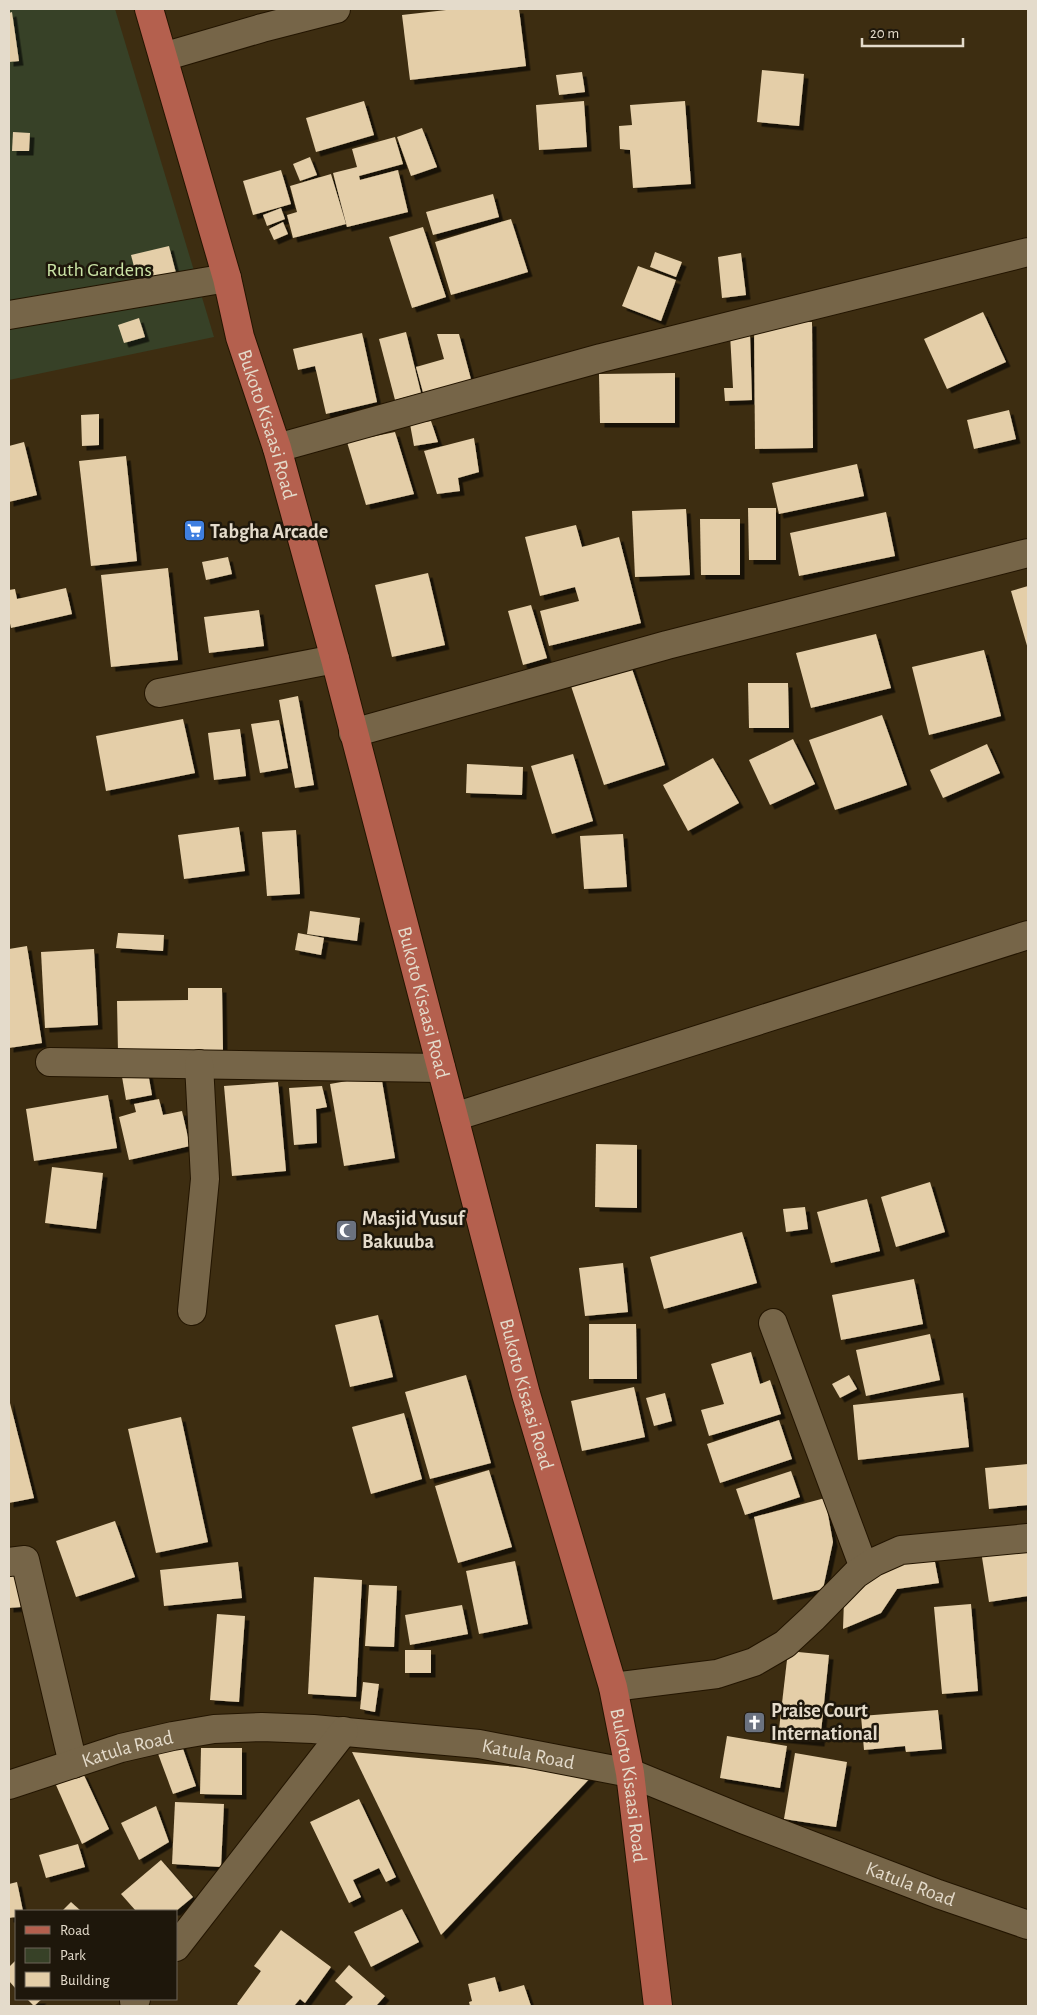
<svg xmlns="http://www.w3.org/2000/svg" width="1037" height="2015" viewBox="0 0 1037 2015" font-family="'Alegreya Sans',sans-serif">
<defs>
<filter id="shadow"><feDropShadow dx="4.5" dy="4.5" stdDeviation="0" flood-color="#0009"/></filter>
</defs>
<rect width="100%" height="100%" fill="#3d2d11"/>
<path fill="#374127" d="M9,9h106l99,328 -205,43z"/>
<g fill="#e4cea8" filter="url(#shadow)">
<path d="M455,9h64l7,57 -116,14 -8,-65z"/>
<path d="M12,12l7,49 -10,1v-49z"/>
<path d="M762,70l42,4 -5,52 -42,-4z"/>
<path d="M582,72l3,20 -26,3 -3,-20z"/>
<path d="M364,101l10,34 -58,17 -10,-34z"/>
<path d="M584,101l3,46 -48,3 -3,-45z"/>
<path d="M685,101l6,83 -58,4 -3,-38 -10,-1 -1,-23 13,-1 -2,-20z"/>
<path d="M422,128l15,39 -26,9 -14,-39z"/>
<path d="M13,132l17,1 -1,18h-17z"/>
<path d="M395,137l8,27 -44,12 1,4 38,-10 10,42 -61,15 -14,-54 24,-6 -5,-18z"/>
<path d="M310,157l7,18 -17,6 -7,-17z"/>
<path d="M281,170l10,34 -38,11 -10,-34z"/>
<path d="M331,174l15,50 -53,14 -6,-23 10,-3 -7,-26z"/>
<path d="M493,194l6,23 -66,18 -7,-23z"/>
<path d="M281,208l4,11 -18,7 -4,-11z"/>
<path d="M511,219l17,53 -77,23 -16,-53z"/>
<path d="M283,222l5,12 -14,6 -5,-11z"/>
<path d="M423,227l23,70 -34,11 -23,-71z"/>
<path d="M169,246l7,27 -38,9 -7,-27z"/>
<path d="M655,252l27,10 -6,15 -26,-10z"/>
<path d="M741,253l5,42 -24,3 -4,-41z"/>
<path d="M638,266l38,14 -15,41 -39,-15z"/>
<path d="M983,312l23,50 -59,27 -23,-50z"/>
<path d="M139,318l6,19 -21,6 -6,-18z"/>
<path d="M812,322l1,126 -58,1 -1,-126z"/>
<path d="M406,332l15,61 -26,7 -16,-61z"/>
<path d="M362,333l15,69 -51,12 -11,-48 -17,4 -5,-21z"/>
<path d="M750,333l2,67 -27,1 -1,-13h9l-3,-54z"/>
<path d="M437,334h22l13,49 -48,13 -8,-29 28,-8z"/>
<path d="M675,373v50h-75l-1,-49z"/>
<path d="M1009,410l7,29 -42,10 -7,-29z"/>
<path d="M99,414v31l-17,1 -1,-31z"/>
<path d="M431,421l7,21 -24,4 -4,-22z"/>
<path d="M395,432l19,62 -48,11 -19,-63z"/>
<path d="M474,438l5,34 -21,6 2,13 -23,3 -13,-43z"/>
<path d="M24,442l13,53 -28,7v-56z"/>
<path d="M126,456l11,105 -46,5 -12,-105z"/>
<path d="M857,464l7,32 -85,18 -7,-31z"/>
<path d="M748,508h28v52h-27z"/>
<path d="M686,509l4,66 -55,2 -3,-66z"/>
<path d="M886,512l9,44 -96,20 -9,-43z"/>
<path d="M700,519h40v56h-39z"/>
<path d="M576,525l6,22 37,-10 22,86 -92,23 -9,-35 39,-10 -4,-14 -35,9 -15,-59z"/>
<path d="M228,557l4,17 -26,6 -4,-18z"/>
<path d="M168,568l10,92 -67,7 -10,-92z"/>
<path d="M428,573l17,72 -53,12 -17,-72z"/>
<path d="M1028,586v63l-17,-58z"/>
<path d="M66,588l6,26 -61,14 -2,-9v-29l6,-1 2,10z"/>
<path d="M531,605l16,53 -24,7 -15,-54z"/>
<path d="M259,610l5,36 -55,7 -5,-36z"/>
<path d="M876,634l15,54 -80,20 -15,-55z"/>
<path d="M984,650l17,66 -72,19 -17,-68z"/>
<path d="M630,663l35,102 -61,20 -34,-102z"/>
<path d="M748,683h40l1,45h-40z"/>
<path d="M298,696l16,89 -19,3 -16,-88z"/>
<path d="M882,715l25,70 -72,25 -26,-70z"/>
<path d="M183,719l12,54 -89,18 -10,-55z"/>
<path d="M279,720l9,48 -28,5 -9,-49z"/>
<path d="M240,729l6,47 -32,4 -6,-47z"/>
<path d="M793,739l22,45 -45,21 -21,-45z"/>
<path d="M987,744l13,29 -57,25 -13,-28z"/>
<path d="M573,754l20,67 -41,13 -21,-68z"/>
<path d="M713,758l26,45 -51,28 -25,-46z"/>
<path d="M467,764l56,3 -1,28 -56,-2z"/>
<path d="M239,827l6,44 -61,8 -6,-44z"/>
<path d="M296,830l4,64 -33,2 -5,-64z"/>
<path d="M623,834l4,53 -43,2 -4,-53z"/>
<path d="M310,911l50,7 -3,23 -50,-7z"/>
<path d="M118,933l46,2 -1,16 -47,-3z"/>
<path d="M298,933l26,5 -3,17 -26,-5z"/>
<path d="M27,946l15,97 -33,5v-99z"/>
<path d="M94,949l4,76 -53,3 -4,-76z"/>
<path d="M188,988h34l1,62 -105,2 -1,-51 71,-1z"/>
<path d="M147,1067l5,28 -26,5 -5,-29z"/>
<path d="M381,1075l14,83 -51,8 -14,-82z"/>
<path d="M278,1082l8,89 -54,5 -8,-90z"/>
<path d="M322,1086l5,21 -11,2 1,34 -23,2 -5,-57z"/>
<path d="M108,1095l9,53 -83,13 -8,-52z"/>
<path d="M159,1099l4,16 19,-4 8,35 -61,14 -10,-43 17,-5 -2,-8z"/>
<path d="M596,1144l41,1v63l-42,-1z"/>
<path d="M52,1167l51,6 -7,56 -51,-6z"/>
<path d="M930,1182l15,50 -49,15 -15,-50z"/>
<path d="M867,1199l13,52 -49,12 -14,-51z"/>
<path d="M805,1207l3,22 -22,3 -3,-23z"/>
<path d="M742,1232l15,51 -93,26 -14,-52z"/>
<path d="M623,1263l5,49 -43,4 -6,-48z"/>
<path d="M914,1279l9,45 -82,16 -9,-45z"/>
<path d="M378,1315l15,62 -43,10 -15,-62z"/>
<path d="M589,1324h47l1,55h-48z"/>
<path d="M930,1334l10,46 -74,16 -10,-46z"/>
<path d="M751,1352l9,32 10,-4 11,34 -72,22 -8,-26 23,-6 -13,-40z"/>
<path d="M466,1375l25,88 -61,16 -25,-87z"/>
<path d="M849,1375l8,14 -17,9 -8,-14z"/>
<path d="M634,1387l11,50 -63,14 -11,-50z"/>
<path d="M665,1393l7,28 -18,5 -8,-28z"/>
<path d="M963,1393l6,54 -111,13 -5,-55z"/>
<path d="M9,1399l25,99 -25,5z"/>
<path d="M404,1413l18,66 -51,15 -19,-67z"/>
<path d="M181,1417l27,125 -52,11 -28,-124z"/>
<path d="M779,1420l13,39 -72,24 -13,-39z"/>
<path d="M1028,1464v41l-39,4 -4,-41z"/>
<path d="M489,1470l23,77 -54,16 -23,-77z"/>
<path d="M791,1471l9,26 -55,18 -9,-26z"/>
<path d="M825,1498l8,44 -10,47 -50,11 -19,-83z"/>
<path d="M115,1521l20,56 -59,20 -20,-56z"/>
<path d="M1028,1544v52l-39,6 -8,-51z"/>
<path d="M934,1557l5,26 -42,6 -16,24 -38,16 1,-29 40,-31z"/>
<path d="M515,1561l13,63 -49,10 -13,-63z"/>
<path d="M238,1562l4,36 -78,8 -4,-36z"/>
<path d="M9,1570h5l7,37 -12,1z"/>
<path d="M314,1577l48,3 -6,117 -48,-3z"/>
<path d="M369,1585l28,1 -3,61 -29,-1z"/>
<path d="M971,1604l7,87 -36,3 -8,-87z"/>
<path d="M462,1605l6,29 -58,11 -5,-30z"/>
<path d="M217,1614l28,2 -6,86 -29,-2z"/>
<rect x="405" y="1650" width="26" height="23"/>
<path d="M788,1651l41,4 -9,87 -42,-4z"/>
<path d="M363,1682l16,2 -4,28 -15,-3z"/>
<path d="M938,1710l4,39 -36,3 -1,-6 -41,4 -3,-34z"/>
<path d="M727,1736l60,10 -7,42 -60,-10z"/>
<path d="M181,1743l15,43 -23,8 -16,-43z"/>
<path d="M201,1748h41v47l-42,-1z"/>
<path d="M352,1752l242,22 -153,161z"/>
<path d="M795,1753l52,9 -11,65 -52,-8z"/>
<path d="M83,1773l26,56 -27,15 -26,-59z"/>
<path d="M359,1799l37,78 -10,5 -7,-14 -26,12 8,17 -12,6 -39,-81z"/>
<path d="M175,1802l49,2 -3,63 -49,-3z"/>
<path d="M156,1806l13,36 -30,18 -18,-37z"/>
<path d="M78,1844l7,23 -39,11 -7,-23z"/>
<path d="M161,1860l32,37 -17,14h-40l-15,-17z"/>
<path d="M17,1882l6,29h-7v6l-7,1v-34z"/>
<path d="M71,1902l10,9h-19z"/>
<path d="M402,1909l17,33 -48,25 -17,-35z"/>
<path d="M281,1930l50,37 -26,36 -5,-4 -6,7h-55l-2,-2 24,-33 -7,-5z"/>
<path d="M16,1960v29l-7,-8v-14z"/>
<path d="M349,1965l36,31 -9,10h-32l9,-9 -18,-16z"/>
<path d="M495,1977l4,15 25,-7 7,21h-61l-1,-4 3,-1 -4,-17z"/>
<path d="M27,1999h15l-8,7z"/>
</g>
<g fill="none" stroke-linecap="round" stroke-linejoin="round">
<defs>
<g id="minor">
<path d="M163,57l99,-29 74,-19"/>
<path d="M9,315l218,-37"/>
<path d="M277,448l324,-90 427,-106"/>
<path d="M159,693l176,-34"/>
<path d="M353,733l314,-88 361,-92"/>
<path d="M50,1062l391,6"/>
<path d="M454,1117l574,-182"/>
<path d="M192,1311l13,-132 -6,-115"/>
<path d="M773,1323l91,245"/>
<path d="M9,1562l16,-2 48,204"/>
<path d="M613,1687l104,-13 37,-12 31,-18 28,-26 43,-44 18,-12 27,-12 127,-12"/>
<path id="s1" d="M9,1785l112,-37 52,-12 41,-7 48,-2 51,2 166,15 151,29 115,47 193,74 90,31"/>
<path d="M176,1947l168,-216"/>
<path d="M134,2001l2,-2"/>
</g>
<g id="major">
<path id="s2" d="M149,9l78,269 13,59 37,111 58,211 191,735 87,293 17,86 28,233"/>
</g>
</defs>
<use href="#minor" stroke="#231500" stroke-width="30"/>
<use href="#major" stroke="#231500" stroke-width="30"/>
<use href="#minor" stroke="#766548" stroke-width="28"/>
<use href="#major" stroke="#b4604e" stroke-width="28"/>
</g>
<defs>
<symbol id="supermarket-square" viewBox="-11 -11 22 22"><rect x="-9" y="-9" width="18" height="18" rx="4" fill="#3f7fe0" stroke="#1e170b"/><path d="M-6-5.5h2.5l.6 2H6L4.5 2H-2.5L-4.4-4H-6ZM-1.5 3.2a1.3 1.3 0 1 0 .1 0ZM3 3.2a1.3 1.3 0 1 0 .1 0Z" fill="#fff"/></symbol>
<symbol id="mosque-square" viewBox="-11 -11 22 22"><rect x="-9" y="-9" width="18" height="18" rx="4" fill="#6b7280" stroke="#1e170b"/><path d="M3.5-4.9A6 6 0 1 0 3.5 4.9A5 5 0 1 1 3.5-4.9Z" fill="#fff"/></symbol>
<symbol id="church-square" viewBox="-11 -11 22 22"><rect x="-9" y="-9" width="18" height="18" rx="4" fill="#6b7280" stroke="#1e170b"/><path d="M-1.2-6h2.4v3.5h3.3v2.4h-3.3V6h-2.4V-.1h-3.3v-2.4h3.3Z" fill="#fff"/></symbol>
</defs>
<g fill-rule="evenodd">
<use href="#supermarket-square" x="182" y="518" width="25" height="25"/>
<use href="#mosque-square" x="334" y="1218" width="25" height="25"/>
<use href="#church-square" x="742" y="1710" width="25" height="25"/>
</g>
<g text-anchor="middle" stroke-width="5" stroke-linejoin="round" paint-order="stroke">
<g font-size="20" fill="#cbe4a6" stroke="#1e170b">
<text x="99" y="276">Ruth Gardens</text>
</g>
<g font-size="20" fill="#e4dbcb" stroke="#1e170b">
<text dy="7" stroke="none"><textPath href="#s2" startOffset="432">Bukoto Kisaasi Road</textPath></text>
<text dy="7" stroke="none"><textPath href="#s2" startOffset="1031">Bukoto Kisaasi Road</textPath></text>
<text dy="7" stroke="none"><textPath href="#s2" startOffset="1436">Bukoto Kisaasi Road</textPath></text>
<text dy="7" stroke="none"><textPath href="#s1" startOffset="124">Katula Road</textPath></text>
<text dy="7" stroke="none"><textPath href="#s1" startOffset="529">Katula Road</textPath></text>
<text dy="7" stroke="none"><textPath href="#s2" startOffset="1841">Bukoto Kisaasi Road</textPath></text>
<text dy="7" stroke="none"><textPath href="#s1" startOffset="934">Katula Road</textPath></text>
</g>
<g font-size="20" font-weight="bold" fill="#e4dbcb" stroke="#1e170b" text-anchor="start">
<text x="210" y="538">Tabgha Arcade</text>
<text x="362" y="1225">Masjid Yusuf<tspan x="362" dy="23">Bakuuba</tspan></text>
<text x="771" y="1717">Praise Court<tspan x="771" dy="23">International</tspan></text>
</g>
</g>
<rect width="1037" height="2015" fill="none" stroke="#e4dbcb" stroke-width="20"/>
<rect x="15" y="1910" width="162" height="90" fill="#1e170b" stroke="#6d6558"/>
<rect x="25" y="1926" width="25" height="8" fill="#b4604e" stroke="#6d6558"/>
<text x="60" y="1935" font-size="15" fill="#e4dbcb">Road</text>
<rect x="25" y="1948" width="25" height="15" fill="#374127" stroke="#6d6558"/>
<text x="60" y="1960" font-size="15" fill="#e4dbcb">Park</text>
<rect x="25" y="1972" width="25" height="15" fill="#e4cea8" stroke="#6d6558"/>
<text x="60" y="1985" font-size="15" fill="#e4dbcb">Building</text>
<path d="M862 38v8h101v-8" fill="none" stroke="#e4dbcb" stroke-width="2.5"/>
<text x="870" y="38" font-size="15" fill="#e4dbcb" stroke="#1e170b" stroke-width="4" paint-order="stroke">20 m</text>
</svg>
